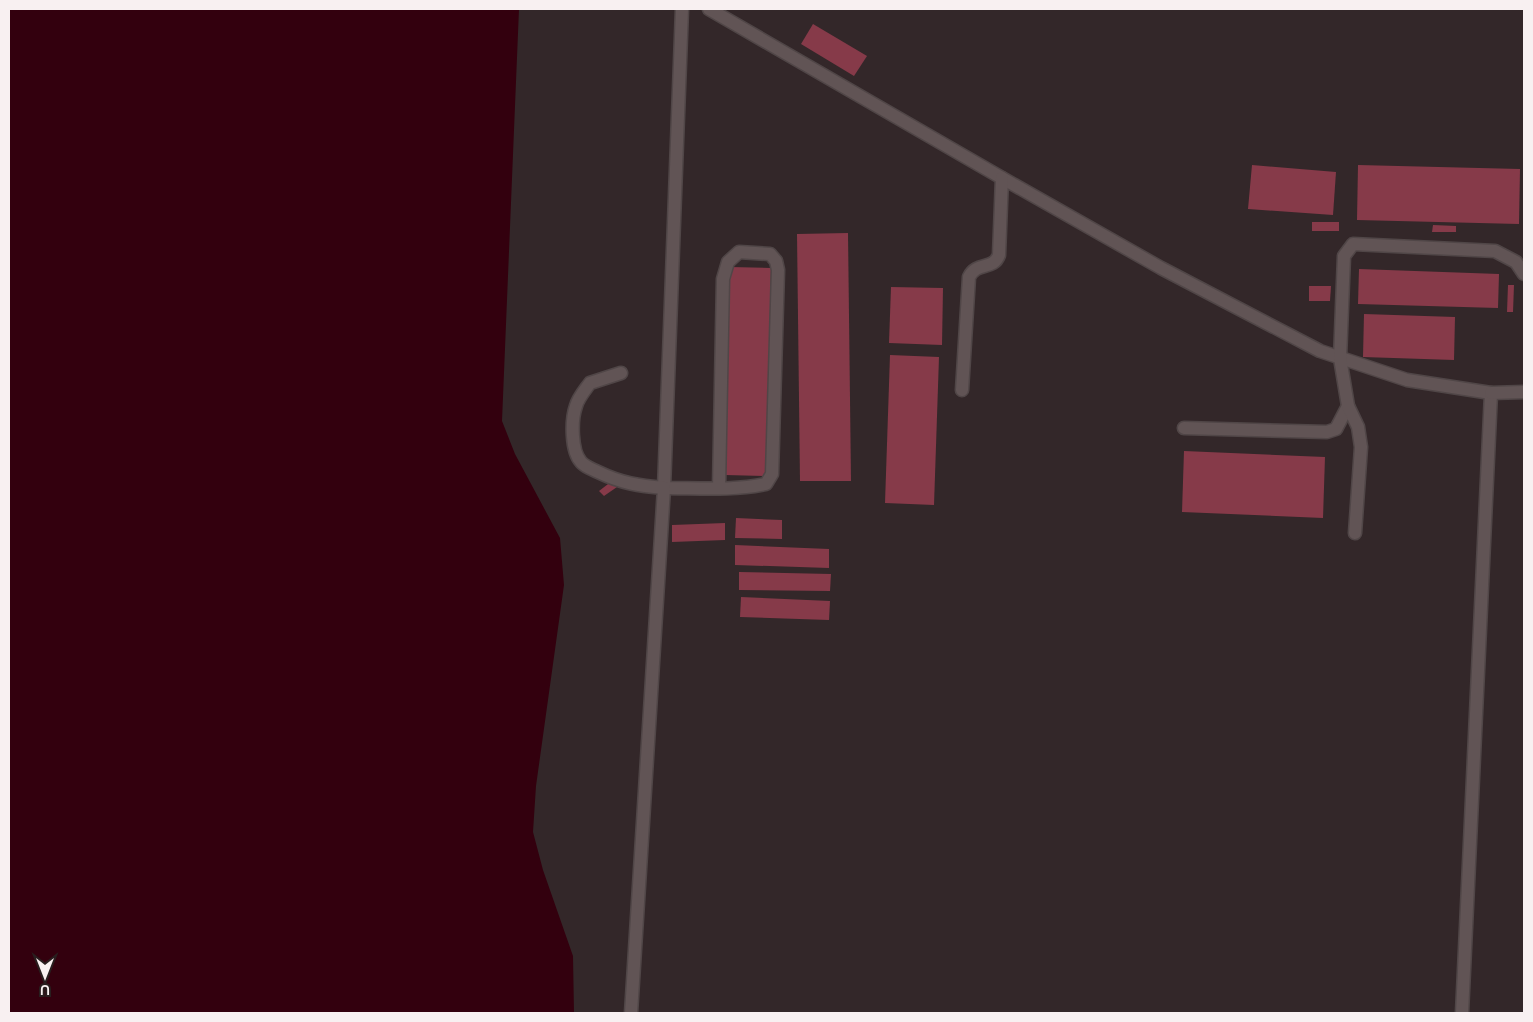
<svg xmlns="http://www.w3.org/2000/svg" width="1533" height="1022" viewBox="0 0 1533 1022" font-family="Cabin,sans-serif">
<rect width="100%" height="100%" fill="#332729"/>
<path fill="#33000e" d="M9,9h510l-17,412 13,33 45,84 4,47 -28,201 -3,46 10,38 30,86 1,57h-565z"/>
<g fill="#863a49">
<path d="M813,24l54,32 -13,20 -53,-32z"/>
<path d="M1252,165l84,7 -3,43 -85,-6z"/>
<path d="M1358,165l162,4 -1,55 -162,-4z"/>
<rect x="1312" y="222" width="27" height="9"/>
<path d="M1433,225l23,1v6h-24z"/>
<path d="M848,233l3,248h-51l-3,-247z"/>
<path d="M730,267l41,1 -5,208 -41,-1z"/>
<path d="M1359,269l140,5 -1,34 -140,-4z"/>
<path d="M1508,285h6l-1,27h-6z"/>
<path d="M1309,286h22l-1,15h-21z"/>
<path d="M891,287l52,1 -1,57 -53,-2z"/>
<path d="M1364,314l91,3 -1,43 -91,-3z"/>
<path d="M890,355l49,2 -5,148 -49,-2z"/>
<path d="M1184,451l141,6 -2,61 -141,-6z"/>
<path d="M612,481l5,6 -13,9 -5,-5z"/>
<path d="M736,518l46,2v19l-47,-1z"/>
<path d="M725,523v17l-53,2v-17z"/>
<path d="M735,545l94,4v19l-94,-3z"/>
<path d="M739,572l92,2 -1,17 -91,-1z"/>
<path d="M741,597l89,4 -1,19 -89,-3z"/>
</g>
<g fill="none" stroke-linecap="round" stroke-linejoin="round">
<defs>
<g id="service">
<path d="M682,9l-18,479c34,0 69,3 102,-4l6,-10 6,-204 -2,-9 -6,-7 -31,-2 -11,10 -5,17 -4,209"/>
<path d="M709,9l293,169 159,90 159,83 87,29 84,13 -29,620"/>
<path d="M621,373l-31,10c-5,7 -12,15 -14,23 -5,14 -5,45 5,56 4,5 11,7 17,10 23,11 41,14 66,16l-33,525"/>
<path d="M962,390l7,-113c8,-16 24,-6 30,-22l3,-77"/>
<path d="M1491,393l33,-1"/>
<path d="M1184,428l143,4 9,-3 12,-23"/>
<path d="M1355,533l6,-86 -3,-20 -10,-21 -8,-48 4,-102 9,-12 142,7 21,11 8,12"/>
</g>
</defs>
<use href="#service" stroke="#504647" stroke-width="15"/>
<use href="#service" stroke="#615455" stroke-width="12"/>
</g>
<rect width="1533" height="1022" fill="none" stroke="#f8f0f1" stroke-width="20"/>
<g transform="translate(45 977) rotate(180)" stroke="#291e1f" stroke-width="4" paint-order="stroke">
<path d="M0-4L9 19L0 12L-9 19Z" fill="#f8f0f1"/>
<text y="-8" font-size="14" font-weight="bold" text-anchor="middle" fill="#f8f0f1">U</text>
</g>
</svg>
